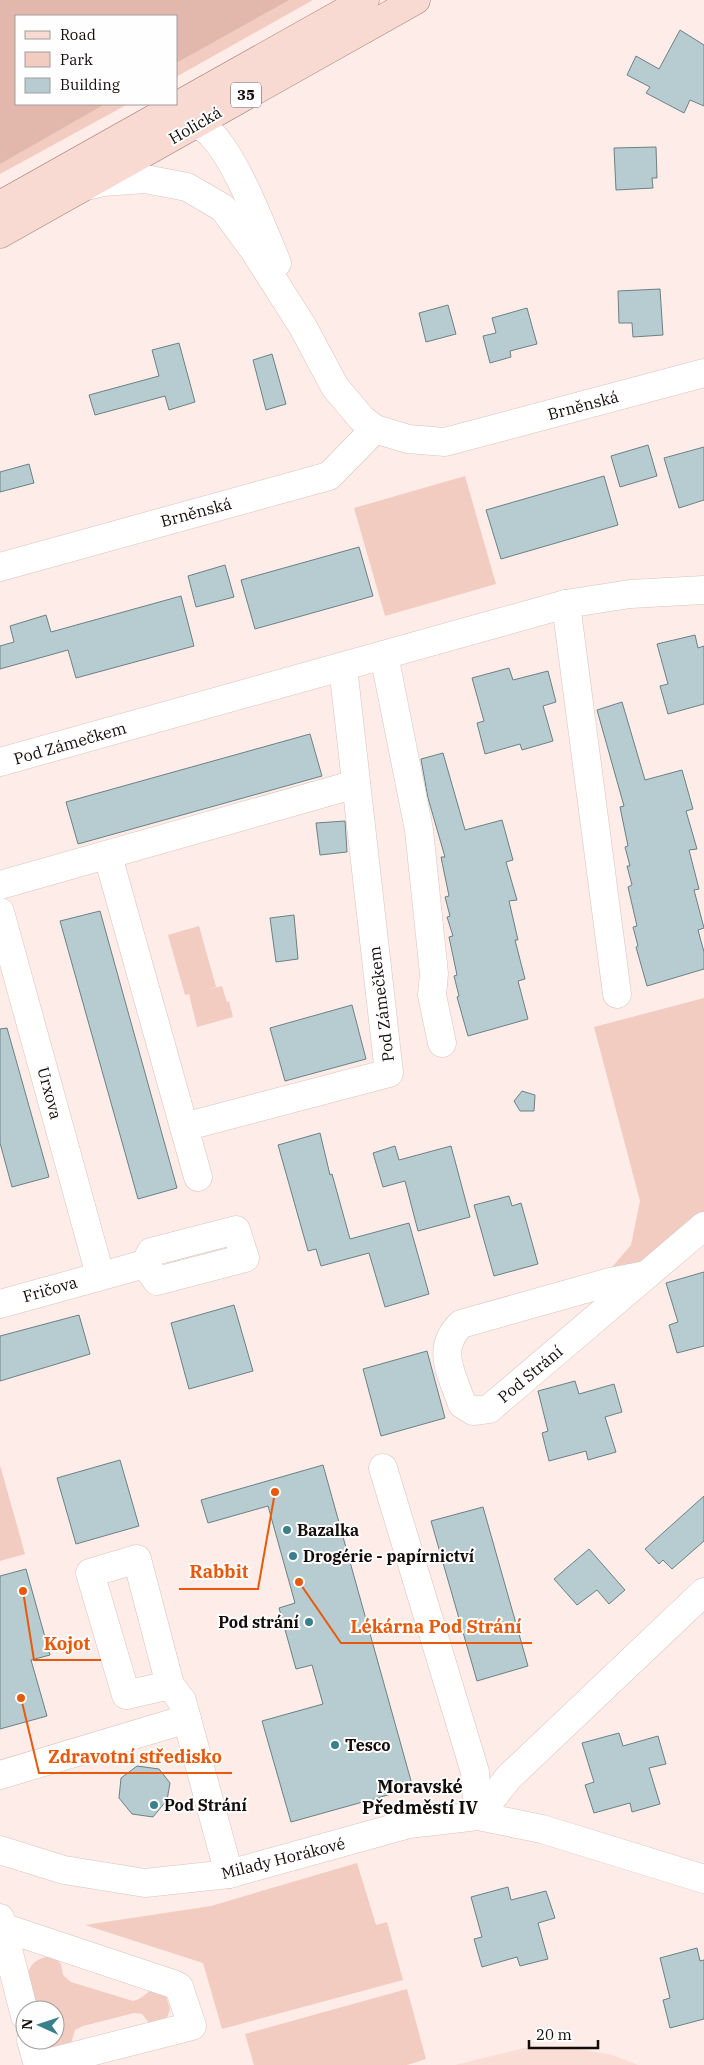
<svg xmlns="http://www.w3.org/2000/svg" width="704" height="2065" viewBox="0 0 704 2065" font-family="'IBM Plex Serif',serif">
<rect width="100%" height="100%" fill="#fdece7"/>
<path fill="#faddd5" d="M529,2047l45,1 38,7 26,10h-183z"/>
<g fill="#f3ccc1">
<path d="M0,0h313l-137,77v-61h-160v88h112l-128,70z"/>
<path d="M465,476l31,108 -111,32 -31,-108z"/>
<path d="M199,926l17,61 -11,3 17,-4 5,16 2,-1 4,16 -36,10 -8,-33 -4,1 -17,-60z"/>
<path d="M704,998v218l-52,45 -43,10 22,-26 9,-44 -46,-174z"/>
<path d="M0,1465l25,89 -25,7z"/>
<path d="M357,1863l19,62 11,-3 16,58 -181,49 -19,-66 -118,-38 126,-19z"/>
<path d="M53,1956l8,8 2,11 8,7 62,19 6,-2 11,-8 16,5 4,13 -5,14 -15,1 -8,-10 -8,-1 -51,13 -8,4 -5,17 -18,2 -9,-9h12v-30h-22c-7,-23 -14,-51 20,-54z"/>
<path d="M407,1989l19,70 -19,6h-153l-9,-31z"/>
</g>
<path fill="#e2b8ac" d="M0,0h289l-113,63v-47h-160v88h89l-105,60z"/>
<g fill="#b6ccd0" stroke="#6b8184">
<path d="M680,30l24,15v61l-14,-6 -6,13 -38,-20 4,-6 -23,-12 9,-19 23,13z"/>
<path d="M656,147l1,31h-5l1,10 -37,2 -2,-42z"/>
<path d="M660,289l3,46 -30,2 -1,-14h-13l-1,-32z"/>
<path d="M448,305l8,29 -30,8 -7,-29z"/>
<path d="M527,308l10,36 -27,7 1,6 -21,6 -7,-27 13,-3 -4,-15z"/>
<path d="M179,343l16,59 -26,8 -4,-14 -70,19 -6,-20 70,-19 -7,-26z"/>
<path d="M272,354l14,50 -20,6 -13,-50z"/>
<path d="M648,445l9,31 -37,11 -9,-31z"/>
<path d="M704,447v53l-25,8 -15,-50z"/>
<path d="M29,464l5,19 -34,9v-20z"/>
<path d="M604,476l14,49 -117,34 -15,-49z"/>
<path d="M359,547l14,49 -118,33 -14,-49z"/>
<path d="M225,565l9,32 -38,10 -8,-31z"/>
<path d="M181,596l13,50 -118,32 -8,-28 -68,19v-23l14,-4 -4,-16 36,-11 5,17z"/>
<path d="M695,635l3,13 6,-2v58l-36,10 -8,-28 8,-2 -11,-40z"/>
<path d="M509,668l4,12 35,-9 8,31 -13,4 10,35 -31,9 -2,-6 -35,10 -8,-31 7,-2 -12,-43z"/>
<path d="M622,702l23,78 37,-10 11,39 -7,2 11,38 -8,1 10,39 -5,1 10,38 -6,2 6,22v17l-57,17 -11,-39 2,-1 -5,-19 4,-1 -9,-39 4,-2 -5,-19h3l-5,-19 3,-1 -8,-39 4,-1 -27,-96z"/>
<path d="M310,734l12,42 -244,68 -12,-42z"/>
<path d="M443,753l22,77 37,-10 11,40 -7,2 11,38 -8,1 9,39h-3l10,39 -7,2 10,38 -60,17 -11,-39 2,-1 -5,-20 3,-1 -8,-38 4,-1 -6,-19 3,-1 -5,-19 4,-1 -8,-39h4l-17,-59 -7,-39z"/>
<path d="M345,821l2,31 -27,3 -4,-32z"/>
<path d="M100,911l77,277 -39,11 -78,-278z"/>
<path d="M294,915l4,44 -22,3 -6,-44z"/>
<path d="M352,1005l14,54 -81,22 -15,-53z"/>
<path d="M7,1028l42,149 -37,10 -12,-44v-114z"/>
<path d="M522,1091l13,4 -1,16h-14l-6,-10z"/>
<path d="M320,1133l10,42 2,-1 18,65 59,-16 20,71 -44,13 -16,-54 -48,13 -5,-17 -8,2 -30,-106z"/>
<path d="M395,1146l4,14 52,-14 19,71 -52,14 -13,-50 -22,6 -10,-34z"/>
<path d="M509,1196l3,10 9,-3 17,61 -44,12 -20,-71z"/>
<path d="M704,1272v74l-27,7 -8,-28 9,-3 -12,-39z"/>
<path d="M234,1305l19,66 -64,18 -18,-66z"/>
<path d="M79,1315l11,39 -90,27v-45z"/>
<path d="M427,1351l18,67 -64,18 -18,-67z"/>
<path d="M575,1381l4,13 35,-10 8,28 -17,5 11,35 -28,8 -2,-9 -37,10 -7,-28 6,-2 -10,-40z"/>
<path d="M120,1460l19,66 -63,18 -19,-66z"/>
<path d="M323,1465l90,323 -122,34 -29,-101 61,-17 -11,-39 -16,4 -17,-61 16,-5 -27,-97 -60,17 -7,-23z"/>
<path d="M704,1496v45l-32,28 -9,-9 -4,4 -14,-15z"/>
<path d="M483,1507l45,159 -51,15 -46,-160z"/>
<path d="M589,1549l36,41 -16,14 -12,-14 -20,15 -23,-26z"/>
<path d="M26,1569l24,86 -19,5 16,56 -47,13v-153z"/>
<path d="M619,1733l4,13 35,-10 8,28 -17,4 11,36 -28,8 -2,-9 -36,10 -9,-28 9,-3 -12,-39z"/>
<path d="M137,1766l22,3 11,14 -3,17 -14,17 -21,-3 -13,-16 2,-20z"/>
<path d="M508,1887l3,13 35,-9 9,27 -17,5 10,36 -28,7 -3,-9 -35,10 -8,-28 8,-2 -11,-40z"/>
<path d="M697,1948l3,13 4,-1v59l-34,9 -7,-28 7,-2 -10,-40z"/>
</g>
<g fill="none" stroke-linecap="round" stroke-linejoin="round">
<defs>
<g id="minor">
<path d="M176,120c11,0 27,5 35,14 26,26 51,94 66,129"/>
<path d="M87,186l16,-4 42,-3 42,8 36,21 31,42 49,77 32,60 27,32 13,10 33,10 37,3 259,-69"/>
<path d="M0,567l329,-91 46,-47"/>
<path d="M566,604l51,390"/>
<path d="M384,655l35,175 15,144 -2,21 10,48"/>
<path d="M0,762l566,-158 64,-10 74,-4"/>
<path d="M108,856l90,321"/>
<path d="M0,885l356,-101"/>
<path d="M0,912l100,363"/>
<path d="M184,1127l205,-54 -46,-406"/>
<path d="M646,1275l-36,7 -149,42c-26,25 -9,50 1,80l11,7 16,-2 215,-183"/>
<path d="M0,1304l145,-40 6,-12 85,-22 9,28 -88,23 -12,-17"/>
<path d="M383,1468l92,304 3,44"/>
<path d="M170,1685l-44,10 -36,-122 47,-14 33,126 12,16 47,173"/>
<path d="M0,1775l187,-56"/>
<path d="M478,1816l31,-39 195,-185"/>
<path d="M0,1850l64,20 81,13 84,-9 180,-50 69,-8 64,13 162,50"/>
<path d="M0,1918l25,98"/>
<path d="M2,1927l171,57 6,3 13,39 -153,39"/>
<path d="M31,2040l7,25"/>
</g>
<g id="major">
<path d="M0,205l365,-205"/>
<path d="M0,234l416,-234"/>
</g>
</defs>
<use href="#minor" stroke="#d8c3bd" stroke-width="29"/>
<use href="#major" stroke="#a48278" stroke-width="29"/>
<use href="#minor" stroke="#fff" stroke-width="28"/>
<use href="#major" stroke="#f8dad2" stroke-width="28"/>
</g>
<g fill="#39808a" stroke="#fefefe" stroke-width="2">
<circle cx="287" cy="1530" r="5"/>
<circle cx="293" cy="1556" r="5"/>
<circle cx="309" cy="1622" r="5"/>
<circle cx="335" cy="1745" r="5"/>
<circle cx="154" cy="1805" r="5"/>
</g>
<g text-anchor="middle" stroke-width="4" stroke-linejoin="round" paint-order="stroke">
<rect fill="#fefefe" stroke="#595553" stroke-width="1" x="231" y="82.5" width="30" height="25" rx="4"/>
<g font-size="15" font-weight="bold" fill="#120c0a">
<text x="246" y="100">35</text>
</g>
<g font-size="16" fill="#120c0a" stroke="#fefefe">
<text transform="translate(195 125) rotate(-30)" y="6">Holická</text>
<text transform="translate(583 405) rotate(-15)" y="6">Brněnská</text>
<text transform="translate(196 512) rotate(-15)" y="6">Brněnská</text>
<text transform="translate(70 743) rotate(-16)" y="6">Pod Zámečkem</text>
<text transform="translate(381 1004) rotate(-97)" y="6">Pod Zámečkem</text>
<text transform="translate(50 1093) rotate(75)" y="6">Urxova</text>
<text transform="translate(50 1289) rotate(-16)" y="6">Fričova</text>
<text transform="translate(530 1374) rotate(-40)" y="6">Pod Strání</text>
<text transform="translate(283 1858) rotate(-14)" y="6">Milady Horákové</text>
</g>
<g font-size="16" font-weight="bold" fill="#120c0a" stroke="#fefefe" text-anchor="start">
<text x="297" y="1536">Bazalka</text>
<text x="303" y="1562">Drogérie - papírnictví</text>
<text x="299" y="1628" text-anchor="end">Pod strání</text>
<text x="345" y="1751">Tesco</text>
<text x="164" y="1811">Pod Strání</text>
</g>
<g font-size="18" font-weight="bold" fill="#120c0a" stroke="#fefefe">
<text x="420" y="1793">Moravské<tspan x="420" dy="21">Předměstí IV</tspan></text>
</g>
</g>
<path fill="none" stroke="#e8590c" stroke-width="2" d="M275 1492L258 1589H179M299 1582L341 1643H532M23 1591L34 1660H101M21 1698L39 1773H232"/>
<g fill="#e8590c" stroke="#fefefe" stroke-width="2">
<circle cx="275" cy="1492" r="5"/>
<circle cx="299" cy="1582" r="5"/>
<circle cx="23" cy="1591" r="5"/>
<circle cx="21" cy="1698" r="5"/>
</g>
<g font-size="18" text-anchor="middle" font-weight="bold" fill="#e8590c" stroke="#fefefe" stroke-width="4" stroke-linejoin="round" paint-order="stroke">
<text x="219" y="1578">Rabbit</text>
<text x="436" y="1633">Lékárna Pod Strání</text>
<text x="67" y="1650">Kojot</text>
<text x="135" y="1763">Zdravotní středisko</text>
</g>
<rect x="15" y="15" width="162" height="90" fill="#fefefe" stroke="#a09d9c"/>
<rect x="25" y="31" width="25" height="8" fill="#f8dad2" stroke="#a09d9c"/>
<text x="60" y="40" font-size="15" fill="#120c0a">Road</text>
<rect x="25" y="52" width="25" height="15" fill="#f3ccc1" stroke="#a09d9c"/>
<text x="60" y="65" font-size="15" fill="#120c0a">Park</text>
<rect x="25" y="78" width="25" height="15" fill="#b6ccd0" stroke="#a09d9c"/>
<text x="60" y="90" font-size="15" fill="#120c0a">Building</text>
<g transform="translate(40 2025) rotate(273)"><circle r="24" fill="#fefefe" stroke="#a09d9c"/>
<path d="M0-4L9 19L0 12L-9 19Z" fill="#39808a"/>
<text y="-8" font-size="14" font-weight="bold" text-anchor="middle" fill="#120c0a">N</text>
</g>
<path d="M529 2040v8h69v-8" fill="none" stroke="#120c0a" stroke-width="2.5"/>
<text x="536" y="2040" font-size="15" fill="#120c0a" stroke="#fefefe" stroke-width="4" paint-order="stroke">20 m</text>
</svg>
